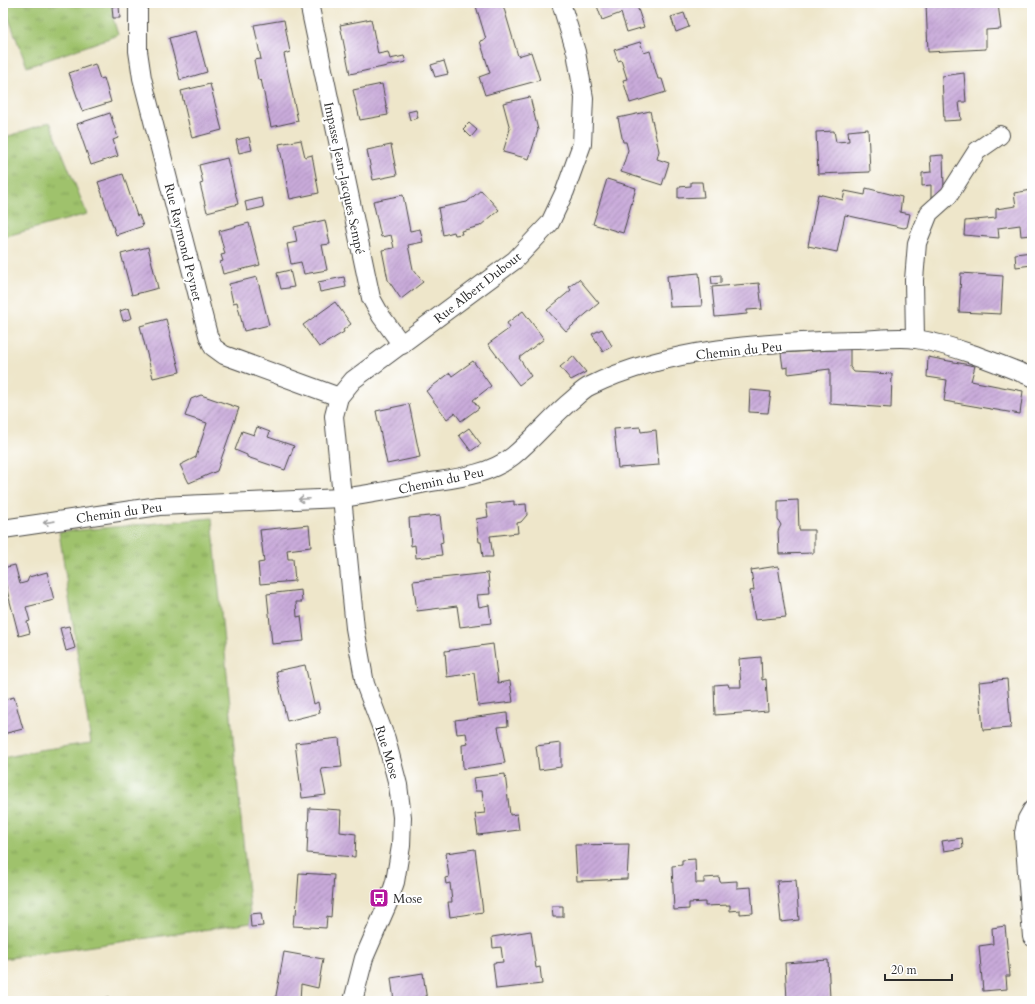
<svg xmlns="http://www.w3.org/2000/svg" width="1035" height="1004" viewBox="0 0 1035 1004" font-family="Cardo,serif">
<defs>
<pattern id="grass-tufts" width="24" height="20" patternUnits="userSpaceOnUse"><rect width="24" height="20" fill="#9fc26c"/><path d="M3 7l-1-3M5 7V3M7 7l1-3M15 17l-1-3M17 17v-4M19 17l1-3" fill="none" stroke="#829e59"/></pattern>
<pattern id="building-hatch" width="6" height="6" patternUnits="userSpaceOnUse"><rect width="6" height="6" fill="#c9aada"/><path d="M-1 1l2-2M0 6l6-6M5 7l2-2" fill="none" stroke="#a38bb1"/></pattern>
</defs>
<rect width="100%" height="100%" fill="#fff"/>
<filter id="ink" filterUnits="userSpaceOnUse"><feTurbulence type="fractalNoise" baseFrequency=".025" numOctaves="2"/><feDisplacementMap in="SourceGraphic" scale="8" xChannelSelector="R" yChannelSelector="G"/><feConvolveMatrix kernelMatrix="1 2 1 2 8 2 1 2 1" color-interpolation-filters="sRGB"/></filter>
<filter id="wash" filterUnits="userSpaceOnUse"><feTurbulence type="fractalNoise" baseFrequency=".012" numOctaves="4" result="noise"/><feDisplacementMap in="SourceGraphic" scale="16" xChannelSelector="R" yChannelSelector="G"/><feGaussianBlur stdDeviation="0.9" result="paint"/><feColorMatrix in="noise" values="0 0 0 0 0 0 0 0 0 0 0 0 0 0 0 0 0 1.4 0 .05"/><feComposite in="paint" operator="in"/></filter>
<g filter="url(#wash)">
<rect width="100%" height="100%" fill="#eee6ca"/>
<g fill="url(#grass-tufts)" stroke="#65764c">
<path d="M3,3h109l1,15 5,17 -91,32z"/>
<path d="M50,122l37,92 -84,23v-99z"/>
<path d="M212,518l39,405 -248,36v-201l36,-8 52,-7 -32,-211z"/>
</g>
<g id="blocks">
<g fill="url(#building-hatch)">
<path d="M475,3h32l-4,2 15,51 13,-4 9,28 -55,15 -6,-18 11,-4 -10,-32 6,-2z"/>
<path d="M596,3h40l8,24 -17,5 -6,-19 -19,7z"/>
<path d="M926,3h72l3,26 -15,1v19l-58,3z"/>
<path d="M112,6h7l1,12h-7z"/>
<path d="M684,13l5,14 -13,5 -5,-15z"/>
<path d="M371,19l7,35 10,-2 2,7 14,-3 2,6 -56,12 -10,-49z"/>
<path d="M284,20l6,32 -6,2 14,67 -27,6 -10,-48 -3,1 -4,-20 7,-1 -7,-34z"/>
<path d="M196,31l11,41 -27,8 -11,-42z"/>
<path d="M640,42l4,11 6,-2 8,28h4l4,13 -36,11 -7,-23 4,-1 -6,-19 -3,1 -4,-11z"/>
<path d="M444,61l4,13 -13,3 -4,-12z"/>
<path d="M95,64l5,15 4,-1 7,24 -29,9 -13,-38z"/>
<path d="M964,73l2,29h-7l2,18 -17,1 -2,-45z"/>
<path d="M210,84l12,46 -30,8 -11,-47z"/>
<path d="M382,84l6,31 -28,5 -7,-30z"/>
<path d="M530,97l8,33 -9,29 -26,-7 7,-23 -7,-26z"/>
<path d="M416,110l2,8 -8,2 -2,-8z"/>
<path d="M650,111l9,40 -2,8 12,4 -7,22 -41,-13 7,-22 -2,-8h-3l-5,-24z"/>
<path d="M110,113l8,25 -5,2 5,16 -27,9 -14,-41z"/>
<path d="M469,123l8,7 -6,7 -8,-8z"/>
<path d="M868,129l2,43 -52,2 -2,-42 18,-1 2,11 13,-1 -1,-10z"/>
<path d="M249,137l3,13 -13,3 -3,-13z"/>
<path d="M301,140l4,17 7,-2 7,38 -29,6 -11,-55z"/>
<path d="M391,145l6,30 -24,5 -6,-30z"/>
<path d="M943,155l1,33 -13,10v-13l-9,1v-13l9,-1 -1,-16z"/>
<path d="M227,158l11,46 -31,8 -7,-28 3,-1 -4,-18z"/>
<path d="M123,174l14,42 2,-1 4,11 -27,9 -18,-53z"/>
<path d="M607,179l29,9 -13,45 -30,-9z"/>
<path d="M691,182h11l2,15 -26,1v-11l13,-1z"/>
<path d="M866,188l36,9 -2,15 10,2 -3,13 -3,1 -59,-13 -8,37 -29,-6 10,-52 25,6 2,-9 20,4z"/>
<path d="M481,190l18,20 -19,16 -19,5 1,3 -7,1 -1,-3 -11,3 -5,-27 29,-6z"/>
<path d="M1032,190v45l-11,1 -1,-11 -22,3 1,10 -35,-3 1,-14 31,-3v-9l20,-3 -2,-13z"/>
<path d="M403,195l7,36 10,-2 3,13 -15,3 5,24 10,13 -22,17 -13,-19 -6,-30 12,-2 -3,-13 -10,2 -8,-36z"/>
<path d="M262,198l2,9 -17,4 -2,-9z"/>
<path d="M325,220l5,24 -8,1 5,25 -23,4 -3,-12 -10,2 -4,-20 10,-2 -3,-15z"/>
<path d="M249,223l11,42 -37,9 -3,-12 3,-1 -2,-6 4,-1 -6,-23z"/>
<path d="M148,247l10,41 -26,7 -11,-41z"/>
<path d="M1032,252v13l-16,2 -1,-13z"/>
<path d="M290,270l4,17 -13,2 -4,-16z"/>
<path d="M699,273l3,33 -32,1 -3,-31z"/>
<path d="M961,273l42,3 -2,38 -42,-2z"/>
<path d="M721,275v8l-9,1 -1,-8z"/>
<path d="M257,277l12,48 -25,6 -7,-29 -4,1 -4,-19z"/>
<path d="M344,277l2,10 -26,5 -2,-10z"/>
<path d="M579,279l20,24 -33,28 -19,-21 24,-20 -2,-3z"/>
<path d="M759,283l3,26 -15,1v4l-32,3 -3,-30z"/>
<path d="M335,302l16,22 -8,6 1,2 -25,15 -16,-22z"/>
<path d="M129,308l3,10 -9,3 -3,-10z"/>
<path d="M523,311l21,28 -25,19 12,18 -12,9 -31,-41 22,-16 -3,-5z"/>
<path d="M166,319l14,53 -27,6 -13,-52z"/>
<path d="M602,329l10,17 -9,6 -11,-18z"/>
<path d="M850,349v18l4,5 38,2 -1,34 -61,-4v-35l-42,5v-7l-5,1 -2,-15z"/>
<path d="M573,356l13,16 -15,8 -11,-13z"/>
<path d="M928,357l47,9 -4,15 52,10 -3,23 -76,-13 3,-21 -20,-3z"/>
<path d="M473,361l18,25 -18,14 6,8 -18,13 -6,-8 -8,6 -21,-28 24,-18 2,3z"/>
<path d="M750,390l21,2 -3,21 -19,-1z"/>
<path d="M201,395l38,13 -22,63 -28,12 -9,-18 16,-8 11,-34 -22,-7 6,-17z"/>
<path d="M409,404l11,53 -33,7 -11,-53z"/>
<path d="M257,427l13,5 -2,5 26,9 -9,24 -38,-13v-2l-12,-5 7,-19 12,4z"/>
<path d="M640,427l1,5 15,-2 3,35 -41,3 -4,-39z"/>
<path d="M469,428l12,16 -10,7 -12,-16z"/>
<path d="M798,500l1,30h15v23l-35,1 -1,-23 3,-6 -3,-5v-19z"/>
<path d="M514,501v4l12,-1 1,11 -6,7 -4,1 1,10 -28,3 3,21h-10l-2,-15h-2l-3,-23 12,-2 -2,-13z"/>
<path d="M440,515l3,27 -3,1 2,12 -26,3 -1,-13 -4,1 -2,-28z"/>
<path d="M309,525l2,22 -24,3 1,9h5l2,22 -35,3 -2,-21 6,-1 -4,-32z"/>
<path d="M15,565l5,19 7,-2 2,-5 18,-5 7,28 -28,7 4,14 -3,1 3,11 -11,3 -16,-61v-7z"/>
<path d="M778,566l8,51 -31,3 -5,-29 4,-1 -3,-20z"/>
<path d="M488,573l2,21 -13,1 2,12 10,-2 2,18 -31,4 -3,-21 -40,5 -4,-30z"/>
<path d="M301,590l1,12h-6l1,15 4,-1 3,25 -32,3 -5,-50z"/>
<path d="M69,626l6,22 -9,3 -6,-23z"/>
<path d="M493,644l5,39 12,-2 3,21 -35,4 -4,-33 -27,4 -2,-26z"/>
<path d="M761,657l1,23 4,-1 2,32 -53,4 -1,-30 14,-1 1,3h12l-2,-28z"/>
<path d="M305,665l9,39 4,-2 2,11 -33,8 -11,-50z"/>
<path d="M1007,679l4,49 -28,2 -4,-48z"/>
<path d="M14,697l9,32 -20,5v-34z"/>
<path d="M507,713l1,13 -10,1 7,36 -42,6 -1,-24 6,-1 -2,-11 -9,1 -2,-14z"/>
<path d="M339,738l3,29 -21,2 5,26 -24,3 -7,-55z"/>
<path d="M561,743v24l-22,3 -3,-24z"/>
<path d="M505,774l5,41 7,-1 2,16 -41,5 -3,-21 10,-1 -3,-22h-7l-2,-13z"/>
<path d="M309,808l32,2 -1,22 16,2 -1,23 -48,-4z"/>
<path d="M962,838l1,10 -19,3 -2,-10z"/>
<path d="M629,844l-2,35 -50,2 -2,-36z"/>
<path d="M475,849l8,63 -33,5 -2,-15h4l-2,-19 -4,1 -1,-6 4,-1 -3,-24z"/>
<path d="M695,859l1,24h8v-5l15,-1 1,5 17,-1v7l14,-1 2,26 -13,1v-4l-10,1v-6l-25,1v-4l-16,1v6l-15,1 -2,-44 10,-1v-5z"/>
<path d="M299,873l35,2 -3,42 -4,-1 -1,12 -33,-2 1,-11h2z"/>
<path d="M796,880l3,40 -18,2 -4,-41z"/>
<path d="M552,906h11v11h-10z"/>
<path d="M261,913l2,13 -12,1 -1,-13z"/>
<path d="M1005,926l5,50h-4l1,13 -24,2 -4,-45 14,-2 -1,-16z"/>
<path d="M531,931l5,37 4,-1 2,17 -46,5 -3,-26 10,-1 -2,-15 -8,1 -1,-11z"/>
<path d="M284,952l39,7 -5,29 -17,-4 -1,17h-25z"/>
<path d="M828,960l2,38 -43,2 -2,-37z"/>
<path d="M423,973l4,28h-33l-3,-23z"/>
<path d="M109,997v4h-21v-1z"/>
</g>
</g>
</g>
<g filter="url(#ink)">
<use href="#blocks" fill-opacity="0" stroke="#484743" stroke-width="1"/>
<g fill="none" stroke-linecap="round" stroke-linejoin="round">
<defs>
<g id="street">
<path d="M138,3v48l4,27 66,257 5,12 11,8 115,42"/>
<path d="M309,3l62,295 10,18 21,29"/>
<path d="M915,339l-1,-59 3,-37 12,-30 20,-18 28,-44 23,-16"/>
<path d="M3,529l156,-23 183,-8c29,-4 56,-9 84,-15 30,-5 63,-8 87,-27 21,-17 38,-39 59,-56 6,-5 11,-11 18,-14 77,-38 178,-44 263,-46 20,0 45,-4 63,-1 38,6 81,24 116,38"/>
<path d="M1032,810l-5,9 -3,14 8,104"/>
<path d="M353,1001l11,-43 24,-55 7,-21 6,-36 1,-29 -4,-32 -12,-46 -21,-55 -10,-56 -21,-212 5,-19 14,-17 162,-120 35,-37 15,-32 17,-47 2,-46 -8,-46 -15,-49"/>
</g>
</defs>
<use href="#street" stroke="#484743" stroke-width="20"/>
<use href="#street" stroke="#fff" stroke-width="18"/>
</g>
<defs><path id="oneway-shaft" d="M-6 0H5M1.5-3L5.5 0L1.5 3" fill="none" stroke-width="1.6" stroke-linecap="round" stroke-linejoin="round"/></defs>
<g stroke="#a0a0a0">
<use href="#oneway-shaft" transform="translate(304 499) rotate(177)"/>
<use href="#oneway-shaft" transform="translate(49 522) rotate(172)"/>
</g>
</g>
<defs>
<symbol id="bus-square" viewBox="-11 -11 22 22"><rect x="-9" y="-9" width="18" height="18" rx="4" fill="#b5179e" stroke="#fff"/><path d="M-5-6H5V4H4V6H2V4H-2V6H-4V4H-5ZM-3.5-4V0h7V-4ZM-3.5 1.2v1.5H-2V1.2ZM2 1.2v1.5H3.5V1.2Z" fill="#fff"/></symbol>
</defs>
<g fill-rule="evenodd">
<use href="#bus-square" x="368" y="887" width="22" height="22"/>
</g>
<g text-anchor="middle" stroke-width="4" stroke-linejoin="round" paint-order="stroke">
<g font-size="13" fill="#2b2b2b" stroke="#fff">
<text transform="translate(345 178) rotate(78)" y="5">Impasse Jean-Jacques Sempé</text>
<text transform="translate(184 242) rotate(76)" y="5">Rue Raymond Peynet</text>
<text transform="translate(477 287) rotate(-38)" y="5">Rue Albert Dubout</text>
<text transform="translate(739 350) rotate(-6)" y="5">Chemin du Peu</text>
<text transform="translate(441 480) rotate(-12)" y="5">Chemin du Peu</text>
<text transform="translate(119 512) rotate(-8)" y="5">Chemin du Peu</text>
<text transform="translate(388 752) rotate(73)" y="5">Rue Mose</text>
</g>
<g font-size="13" fill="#2b2b2b" stroke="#fff" text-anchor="start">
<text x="393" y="903">Mose</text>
</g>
</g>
<rect width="1035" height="1004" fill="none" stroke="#fff" stroke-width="16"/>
<path d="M885 974v6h67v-6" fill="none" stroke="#2b2b2b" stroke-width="2"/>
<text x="891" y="974" font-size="12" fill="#2b2b2b" stroke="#ffffff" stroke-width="3" paint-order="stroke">20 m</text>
</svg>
